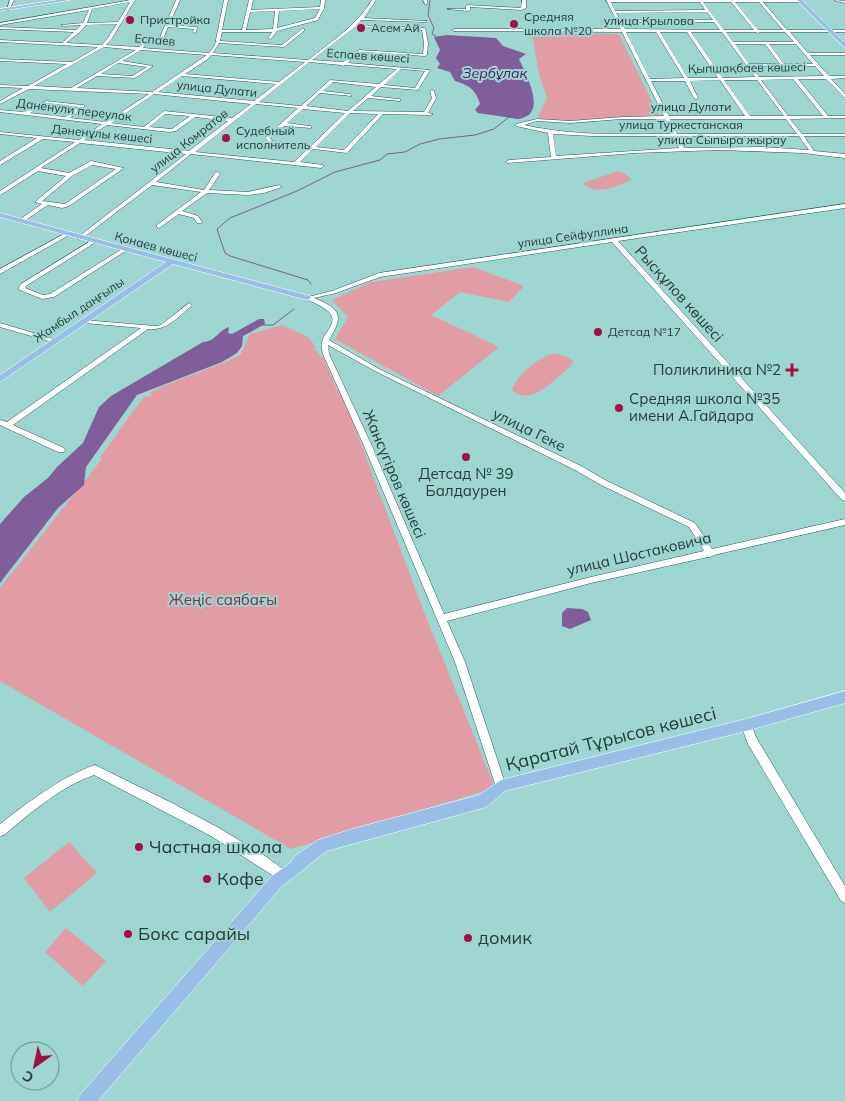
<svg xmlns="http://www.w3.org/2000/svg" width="845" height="1101" viewBox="0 0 845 1101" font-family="Mulish,sans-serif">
<rect width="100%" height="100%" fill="#9dd5d0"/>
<g fill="#e19ca5">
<path d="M532,33l87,1 40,82c-39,1 -77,5 -116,4l-5,-3 9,-20 -8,-23z"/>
<path d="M618,171l6,2 8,7c-16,6 -35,17 -49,3z"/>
<path d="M473,267l51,19 -15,16 -49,-10 -29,23 68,32 -61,49 -103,-57 13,-22 -16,-17 39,-18z"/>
<path d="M282,325l26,12 8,10 -4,3 4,-1 2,5 6,5 13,31 3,-2 84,224 71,176 -204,61 -291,-168v-93l102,-129 -2,-2c16,-20 29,-42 45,-61l4,1 3,-3 -2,-1 6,-4 77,-30 8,-5 9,-20z"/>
<path d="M555,353l10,3 8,5 -2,5c-15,12 -41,42 -59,24 6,-17 26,-32 43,-37z"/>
<path d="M69,842l28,31 -47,39 -26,-34z"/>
<path d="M66,928l40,33 -23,25 -38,-34z"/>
</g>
<g fill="#805f98">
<path d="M447,35l49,3 7,8 23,8 -7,5c7,16 30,56 -1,60l-40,-6 -3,-3 5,-6c-4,-14 -11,-19 -25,-23l-5,-9 -13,-4 3,-4 -4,-6 4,-8 -6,-13z"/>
<path d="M259,319h5l1,5 -22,12 -1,10 -5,7 -15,9 -85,33 -51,72 -2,18 -26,23 -58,75v-59l24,-27 24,-19 9,-11 26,-24 16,-36 12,-11 92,-54c12,0 16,-12 26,-15l-1,6 4,1z"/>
<path d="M567,608l15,1 6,3 3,8 -21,9 -8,-3v-13z"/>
</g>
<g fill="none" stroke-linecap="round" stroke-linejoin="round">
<g stroke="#805f98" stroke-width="1">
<path d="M430,0l-2,15 6,13 -2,6 4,2"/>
<path d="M311,284l-3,-4 -78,-24 -5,-3 -8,-24 13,-11 67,-27 38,-19 45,-12 7,-6 18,-2 15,-8 19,-5 36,-4 19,-6 15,-12"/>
<path d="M262,325h11l21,-16"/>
</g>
<defs>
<g id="minor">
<path d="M10,0h4l-5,10h-2z"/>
<path d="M131,0h4l-24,40 -5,5 33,2 7,-7 14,-3 16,-37h4l-11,25 28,2 -1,6 -3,-1 1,-3 -26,-2 -5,12 -15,3 -5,6 66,5 6,-8 9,-45h4l-6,30h20l7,-30h4l-2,10 69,-3 1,-7h4l-1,8 -6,12 -41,11 -6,8 -3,-1 4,-6h-50l-2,9 62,4 20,-16h2v2l-20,16 -65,-4 -6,10 95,7c23,-18 48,-34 64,-60h4l-12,18 63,3 -2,1 -64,-2 -4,5 68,3 3,15 -1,12 -2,1 -65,-4 -12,11 82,7 -12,20 -37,-3 -10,9 27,3h2v2l-32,-3 -15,13 71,1 8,-14 -2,-7 2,-1 2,1 2,7 -8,15 5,1 -2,1 -48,-1 -36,39 -34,-4 -13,13 23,3v2l-2,1 -130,-14 -35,28 48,8 11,-17 2,-1 3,2 -11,16 39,2 31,-7 3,2 -18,6 -16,2 -41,-2 -25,18 16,5 4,6 -1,1h-4l-3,-5 -15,-4 -20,14 -2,-1v-2l44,-33 -49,-7 -72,55 -2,-1v-2l108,-83 -106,-11 -39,25 28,5 22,-12 33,7 -55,38 -7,2 -14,-3 -25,17h-4v-2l23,-16 -7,-2 31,-26 -28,-5 -36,23 -2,1v-4l75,-49 -32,-3 -43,26v-4l37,-23 -37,-4v-2l79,8 23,-16 -102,-12v-2l24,2 22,-11 36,4h2v2l-14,11 36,4 43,-28 -120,-5 -29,15v-3l23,-13 -23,-1v-2l28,1 39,-22 -67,-3v-2l72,3 26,-15 -98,-5v-2l62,3 12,-11 -74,-3v-2l76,3 5,-5 -18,1 -2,-1 22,-2 6,-13 -89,15v-2zM130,2l-12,20 -31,1 5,-14zM320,9l-5,9 -38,10 2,-17zM275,11l-2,18 -27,1 4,-18zM117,24l-10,15 -5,6 -36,-2 14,-11 6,-7zM355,27l67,3 2,13 -1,11 -64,-4 -16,12 -31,-2zM104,47l32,3 -65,38 -37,-2zM141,50l66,5 -55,37 -75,-4 20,-12 38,2 18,-12 -31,-5zM211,55l94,7 -26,20 -94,-8 23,-15zM309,62l32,3 2,1 2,-1 52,4 -18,15 -49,-4 -29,26 -42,-4zM118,63l29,4 -15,9 -31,-2zM401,69l24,2 -10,17 -31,-3zM182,76l94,8 -22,17 -96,-9zM333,82l43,5 -28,24 -42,-5 14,-13 32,3 -2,-2 -27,-3zM154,94l97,10 -19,14 -68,-7 -20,16 -33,-4zM47,103l31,4 -13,10 -35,-4zM256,104l42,4 -33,30 5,5 38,6 -14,13 -99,-10zM303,109l42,4 -34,33 -39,-5 -2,-3 14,-12 27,2v-2h-2l-22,-3zM350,113l28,1 -34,36 -28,-3zM165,114l25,2 -18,13 -23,-2zM195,117l33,4 -39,30 -105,-11 23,-15 62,7 7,-1zM92,165l24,4 -51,35 -23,-3 30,-25z"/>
<path d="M423,0h4v4h-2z"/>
<path d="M522,0h4v8l-4,2 -52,-3v3l-2,1 -21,-2h19v-3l2,-1 53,3z"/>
<path d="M606,0h195l-1,2h-37l24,28h58v2h-55l18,21h37v2h-35l19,21h16v2l-14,1 14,15v4l-19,-19h-28l30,37h17v2l-55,1 12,15h43v2h-41l10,15 31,3v4l-42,-5 -84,-3 -84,3 -128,10v-2l2,-1 42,-3 -3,-24 -32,-7v-2l21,-5 33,2 52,-4 42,-1 -42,-84 -168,-1 -2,-1 2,-1h167zM611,2h89l5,8 -90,1zM703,2h28l23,28h-30zM735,2h24l24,28h-25zM707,12l6,8h-93l-4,-7zM621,22h93l6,8 -95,-1zM626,32h30l28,46 -34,1zM660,32h27l31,46h-30zM691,32h31l33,45 -32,1zM726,32h30l2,1 2,-1h25l9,10h-61zM735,44h30l15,20h-31zM769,44h27l17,20h-29zM751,66h64l9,10 -65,1zM793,79l30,37h-35l-27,-36zM720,80l25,36h-76l-18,-35h34l9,17 2,1 2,-1 -8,-17zM724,80h33l27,36h-34zM622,119h43l7,15c-50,0 -99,2 -148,-9l13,-4 33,2zM670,119h116l11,15h-120zM553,134l39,2h82l5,12 -123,8zM679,136h120l10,14 -48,-3 -77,1z"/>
<path d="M835,0l10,1v2l-9,-2z"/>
<path d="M845,204v4l-227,33 227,252v8l-3,-1 -230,-258 -232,35 -44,16 -22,5c27,11 30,17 15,42l50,29 202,97 26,15 88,42 17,26 133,-30v6l-131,30 -4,2h-2l-117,26 -144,38 18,41 41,124 -1,4 -4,1 -4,-1 -42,-128 -91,-216 -41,-92c-1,-4 -2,-8 -1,-12 2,-10 18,-20 6,-31 -7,-6 -17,-9 -24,-13l28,-7 47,-18zM328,345l47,26 200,99 26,15 88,42 15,24 -113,26 -147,37 -72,-168 -43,-92z"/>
<path d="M66,233l5,1 -71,40v-5z"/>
<path d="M94,239l3,2 -1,1 -70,44 -1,2 18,7 7,-1 72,-45 5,1 -73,47 -12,2 -24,-10 3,-5z"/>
<path d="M189,303l3,2 -1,1c-13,11 -24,25 -43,23l-135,96 51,23 1,2 -1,2h-6l-58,-27v-5l7,2 134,-94 -57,-5 -2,-1v-2l74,6 5,-1z"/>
<path d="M0,323l57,17 1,1 -3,2 -55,-16z"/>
<path d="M746,720l4,2 7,17 88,147v17l-4,-2 -93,-157 -7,-19 1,-3z"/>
<path d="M95,765l77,38 47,25 46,28 22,16 2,4 -2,4 -4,2 -72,-46 -117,-61c-34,12 -62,37 -90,60l-4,1v-12c30,-23 59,-46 95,-59z"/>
</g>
<g id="major">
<path d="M58,0h12l-70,11v-2z"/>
<path d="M797,0h5l43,43v5z"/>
<path d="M0,213l310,83 1,2 -4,2 -134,-36 -173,118v-7l166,-113 -166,-45z"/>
<path d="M845,691v12l-99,28 -241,60 -17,15 -5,2 -156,43c-16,11 -29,24 -45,35l-184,215h-21l3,-6 192,-219 18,-13 5,-7 23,-16 34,-11 127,-34 22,-15 245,-61z"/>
</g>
</defs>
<use href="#minor" stroke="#255c58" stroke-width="1"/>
<use href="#major" stroke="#fff" stroke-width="1"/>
<use href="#minor" fill="#fff" fill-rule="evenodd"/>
<use href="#major" fill="#97bee5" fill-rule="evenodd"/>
</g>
<g fill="#a60f43" stroke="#9dd5d0" stroke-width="2">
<circle cx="130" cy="20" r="5"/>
<circle cx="514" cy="24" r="5"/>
<circle cx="361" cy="28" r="5"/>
<circle cx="226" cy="138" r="5"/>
<circle cx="598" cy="332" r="5"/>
<path d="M789.5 362.5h5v5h5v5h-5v5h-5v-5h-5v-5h5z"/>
<circle cx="619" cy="408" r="5"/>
<circle cx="466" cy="457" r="5"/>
<circle cx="139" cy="847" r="5"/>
<circle cx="207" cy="879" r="5"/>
<circle cx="128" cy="934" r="5"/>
<circle cx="468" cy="938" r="5"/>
</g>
<g text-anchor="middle" stroke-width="4" stroke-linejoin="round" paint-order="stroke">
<g font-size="12" fill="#263d3b" stroke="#9dd5d0" text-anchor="start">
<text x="524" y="21">Средняя<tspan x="524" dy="14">школа №20</tspan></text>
<text x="140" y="24">Пристройка</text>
<text x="371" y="32">Асем Ай</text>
<text x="236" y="135">Судебный<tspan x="236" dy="14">исполнитель</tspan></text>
<text x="608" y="336">Детсад №17</text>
</g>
<g font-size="12" fill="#263d3b" stroke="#9dd5d0">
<text x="649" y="25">улица Крылова</text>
<text transform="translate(155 40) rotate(5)" y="4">Еспаев</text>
<text transform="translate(368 56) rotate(4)" y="4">Еспаев көшесі</text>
<text transform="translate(747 68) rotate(-1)" y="4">Қыпшақбаев көшесі</text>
<text transform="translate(217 89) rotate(6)" y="4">улица Дулати</text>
<text x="691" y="111">улица Дулати</text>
<text transform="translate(74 110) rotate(7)" y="4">Даненули переулок</text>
<text x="681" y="129">улица Туркестанская</text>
<text transform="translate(102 134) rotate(6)" y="4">Дәненұлы көшесі</text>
<text x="722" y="144">улица Сыпыра жырау</text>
<text transform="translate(189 141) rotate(-38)" y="4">улица Комратов</text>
<text transform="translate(573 236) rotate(-8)" y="4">улица Сейфуллина</text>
<text transform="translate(156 247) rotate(15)" y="4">Қонаев көшесі</text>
<text transform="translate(79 310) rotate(-34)" y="4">Жамбыл даңғылы</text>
</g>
<g font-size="14" font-style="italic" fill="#4a1c65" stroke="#9dd5d0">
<text x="495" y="78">Зербұлақ</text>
</g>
<g font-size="15" fill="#263d3b" stroke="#9dd5d0">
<text transform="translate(679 294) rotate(48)" y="5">Рысқұлов көшесі</text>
<text transform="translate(529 430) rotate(26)" y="5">улица Геке</text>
<text transform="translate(394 474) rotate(67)" y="5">Жансүгіров көшесі</text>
<text transform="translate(639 554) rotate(-13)" y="5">улица Шостаковича</text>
</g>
<g font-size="15" fill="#263d3b" stroke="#9dd5d0" text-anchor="end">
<text x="781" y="375">Поликлиника №2</text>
<text x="629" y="404" text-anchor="start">Средняя школа №35<tspan x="629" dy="17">имени А.Гайдара</tspan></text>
<text x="466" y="479" text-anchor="middle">Детсад № 39<tspan x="466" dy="17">Балдаурен</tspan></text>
</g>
<g font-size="15" fill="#8b3044" stroke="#9dd5d0">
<text x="223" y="605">Жеңіс саябағы</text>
</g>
<g font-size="18" fill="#263d3b" stroke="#9dd5d0">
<text transform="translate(611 739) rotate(-14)" y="6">Қаратай Тұрысов көшесі</text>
</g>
<g font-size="18" fill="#263d3b" stroke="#9dd5d0" text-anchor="start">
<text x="149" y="853">Частная школа</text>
<text x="217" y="885">Кофе</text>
<text x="138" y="940">Бокс сарайы</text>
<text x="478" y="944">домик</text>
</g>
</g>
<g transform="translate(35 1066) rotate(213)"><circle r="24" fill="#9dd5d0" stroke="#6d9894"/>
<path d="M0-4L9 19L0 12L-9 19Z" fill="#a60f43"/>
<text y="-8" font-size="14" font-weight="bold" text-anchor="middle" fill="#263d3b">С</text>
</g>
</svg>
